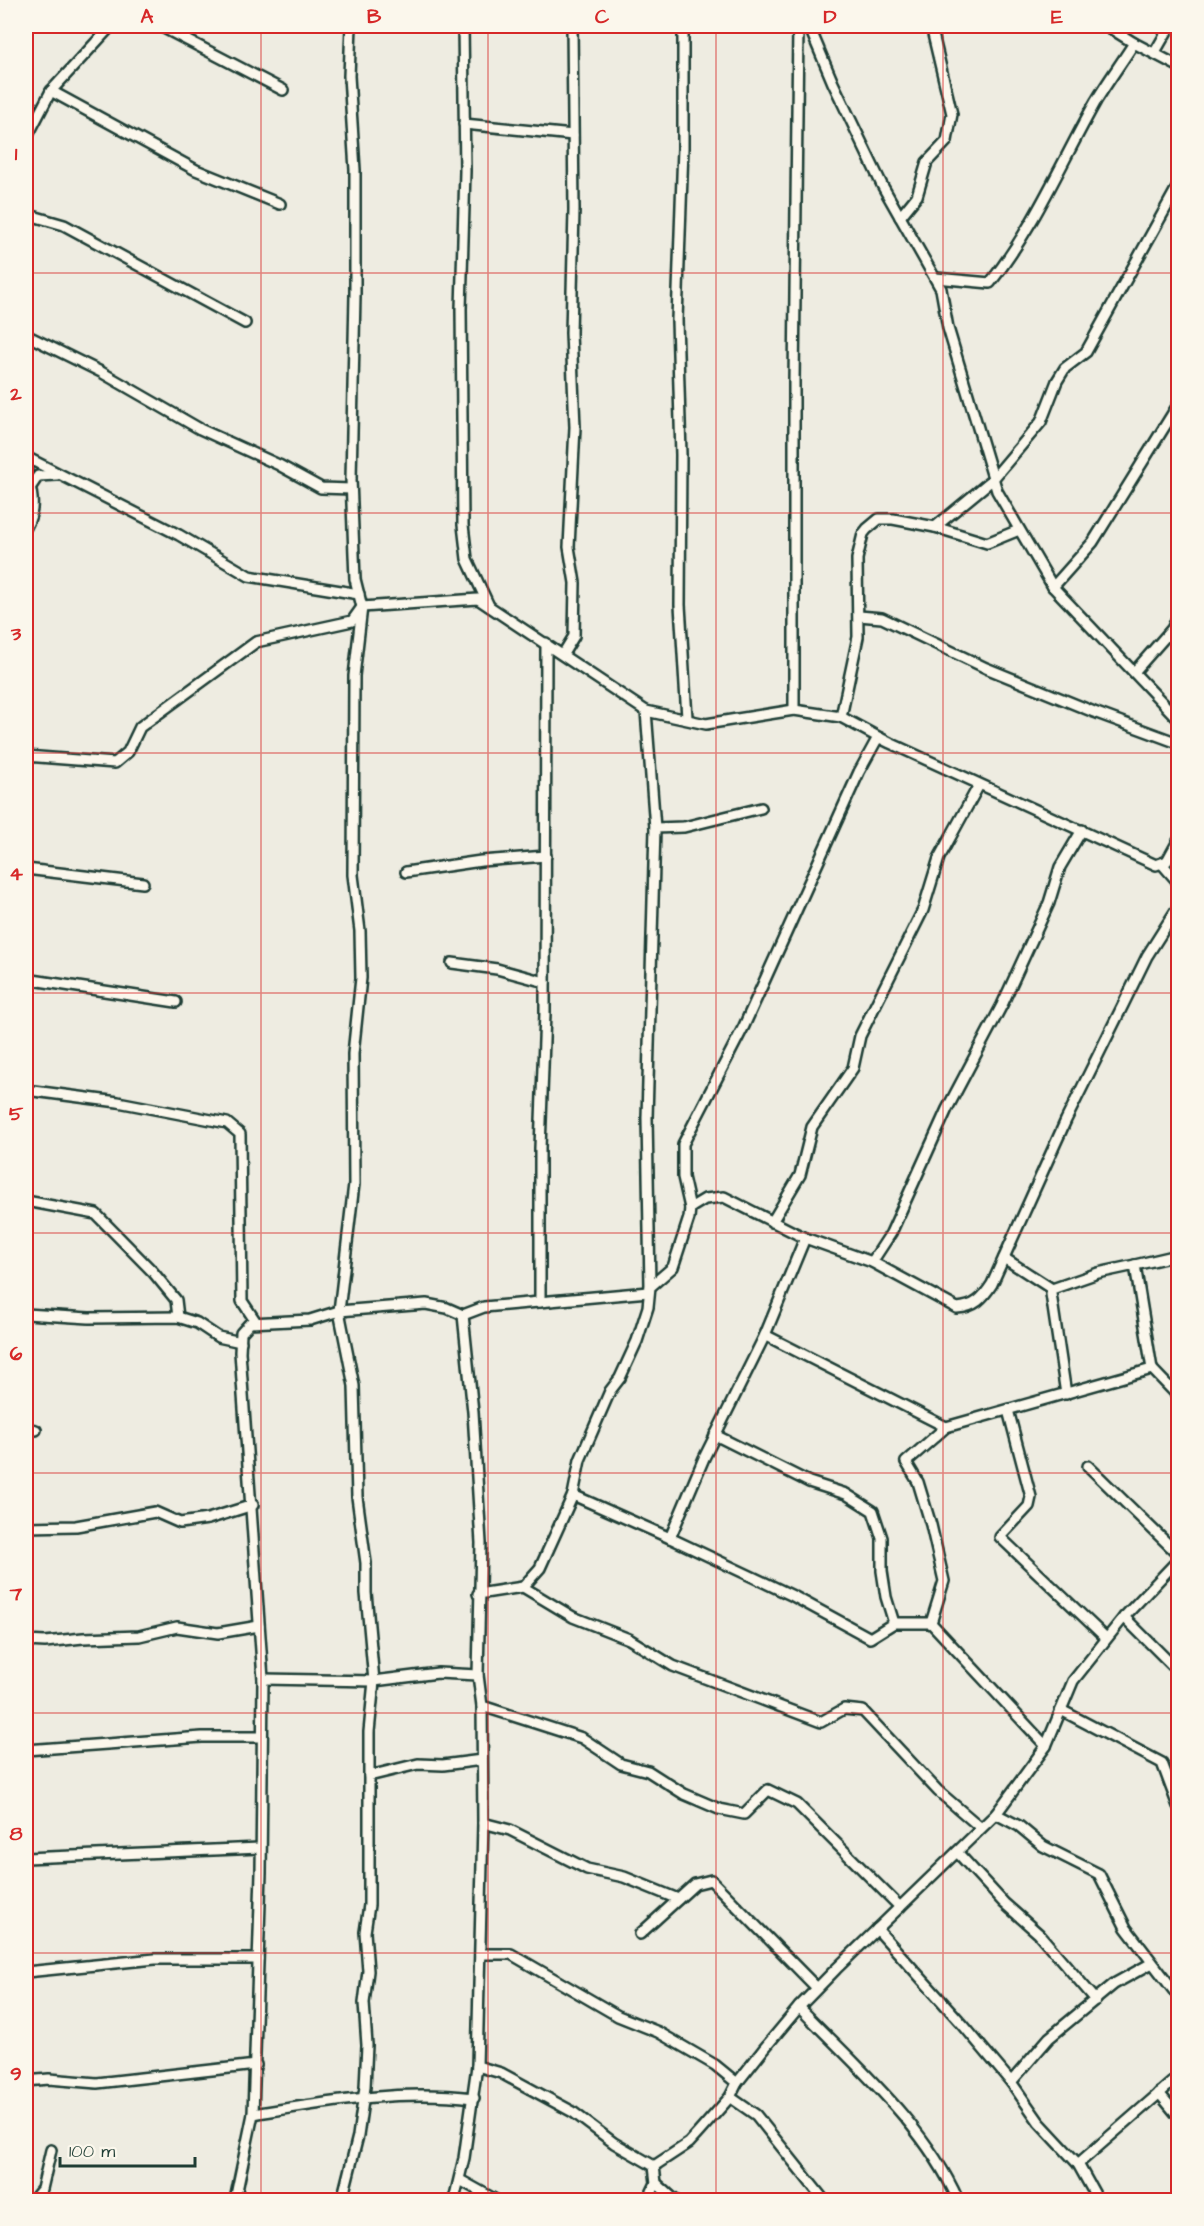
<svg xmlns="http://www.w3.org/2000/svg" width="1204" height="2226" viewBox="0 0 1204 2226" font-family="'Architects Daughter',sans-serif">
<rect width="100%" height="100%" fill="#eeece1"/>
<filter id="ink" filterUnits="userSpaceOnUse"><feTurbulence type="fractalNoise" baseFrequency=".0167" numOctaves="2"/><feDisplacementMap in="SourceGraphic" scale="12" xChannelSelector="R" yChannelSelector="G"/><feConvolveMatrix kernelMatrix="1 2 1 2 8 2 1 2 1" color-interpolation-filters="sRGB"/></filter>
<g filter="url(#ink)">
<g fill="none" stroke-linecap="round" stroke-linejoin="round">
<defs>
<g id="street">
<path d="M160,26l123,64"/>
<path d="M351,26l-2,50 6,94v125l-4,184 4,100 7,28 -8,69 -1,199 7,56 1,47 -8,76 1,130 -15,127 15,75 3,111 9,66v30l8,88 -5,51v44"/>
<path d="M463,26l2,145 -4,138 2,216 4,34 22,47"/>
<path d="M683,26v122l-6,172 4,135 -1,150 7,113"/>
<path d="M809,26l24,57 49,102 59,104 7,39 49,163 56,96 125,132"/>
<path d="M1107,26l27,17 44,23"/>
<path d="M1155,52l15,-26"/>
<path d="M51,91l145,79 84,34"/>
<path d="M464,124l109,11"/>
<path d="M26,139l25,-48 60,-65"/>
<path d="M26,214l38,11 181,98"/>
<path d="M900,217l17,-21 10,-34 20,-21 5,-27 -21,-88"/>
<path d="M936,278l54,5c45,-57 71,-120 106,-182 12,-20 26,-39 38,-58"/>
<path d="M26,335l75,37 99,57 79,36 42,23 30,1"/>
<path d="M26,457l153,78 70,41 110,18"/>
<path d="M26,467c4,22 12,39 0,60"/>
<path d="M30,488l8,-12 19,-1"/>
<path d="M935,527l57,-47 49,-58 16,-41 8,-13 21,-16 92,-166"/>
<path d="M1053,587l40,-45 85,-137"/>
<path d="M859,616l23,2 104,50 108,44 84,31"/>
<path d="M563,654l11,-18 1,-53 -6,-36 6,-120 -4,-94 3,-123 -2,-184"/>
<path d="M1134,672l38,-43 6,-12"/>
<path d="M794,710v-328l4,-356"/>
<path d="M646,711l9,117 -8,290 3,169"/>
<path d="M841,717l17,-80 -1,-78 6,-25 4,-5 12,-10h14l42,8 52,16 32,-13"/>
<path d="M26,756l89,7 13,-11 12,-25 116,-85 96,-21 10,-14 116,-8 168,112 60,13 88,-14 47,7 39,21"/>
<path d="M655,828l29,-1 77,-19"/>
<path d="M1163,865l14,16 1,7"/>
<path d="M26,869l117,14"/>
<path d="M406,872l75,-11 65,-5"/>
<path d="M452,963l45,6 48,13"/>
<path d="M26,979l150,23"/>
<path d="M26,1090l92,12 109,21 13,11 2,167 14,21"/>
<path d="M26,1201l70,13 57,58 23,28 2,17"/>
<path d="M690,1208l15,-9 19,-2 81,41 67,24 85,46c18,-1 26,-10 35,-24l74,-164 58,-117 23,-47 31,-49"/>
<path d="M772,1222l28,-47 12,-48 41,-59 7,-32 63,-126 16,-52 40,-73"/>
<path d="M1004,1258l48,31"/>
<path d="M872,1262l19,-29 56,-124 55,-104 47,-102 11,-36 22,-37"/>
<path d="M540,1302v-154l5,-135 1,-370"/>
<path d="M26,1314l63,4 89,-1 19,6 21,14 23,5"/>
<path d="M463,1315l21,-8 164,-15"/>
<path d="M765,1335l40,-97"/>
<path d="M1152,1369l26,27"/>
<path d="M1066,1394l-15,-100 1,-5 46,-16 37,-8"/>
<path d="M1008,1410l23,87 -2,9 -29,31 106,101"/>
<path d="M946,1427l-181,-92 -61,123 -34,80 -97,-43 7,-35 30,-69 10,-13 17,-37 11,-34 2,-20 23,-20 16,-49 1,-10 -7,-31v-33l61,-118 115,-254 17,-31 4,-3 10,5 266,122 11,-4 11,-20"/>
<path d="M26,1428l10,2"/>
<path d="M715,1435l94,47 37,12 27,17 9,27v33l4,26 8,26"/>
<path d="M1088,1466l90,88"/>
<path d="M26,1527l50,-1 79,-14 25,11 28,-4 45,-14"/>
<path d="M670,1538l123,58 77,42 24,-15h37"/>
<path d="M523,1587l50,30 56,22 44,27 148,56 23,-13 19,2 75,80 43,37"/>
<path d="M478,1594l45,-7 17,-19 33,-73"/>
<path d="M1124,1617l54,54"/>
<path d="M26,1641l19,1 38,-4 56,-2 38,-9 41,6 41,-7"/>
<path d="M263,1679l111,2 64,-8 40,2"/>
<path d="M482,1706l100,32 39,26 27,7 36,23 35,15 25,5 24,-24 29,14 103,103"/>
<path d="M1061,1710l101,53 16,43"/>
<path d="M1046,1746l-115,-123 13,-42 -13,-56 -13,-43 -12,-20 40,-35 206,-58 -17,-104 43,-10"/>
<path d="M26,1750l176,-13h60"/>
<path d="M996,1814l23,12 24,20 56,28 27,54 52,68"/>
<path d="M483,1823l27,7 77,39 37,8 54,22"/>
<path d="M957,1852l47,51 35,31 57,66"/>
<path d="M26,1858l234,-10"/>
<path d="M877,1929l87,97 47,56 28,40 39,42 20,36"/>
<path d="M640,1934l55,-50 16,-4 106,108"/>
<path d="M480,1954h31l107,62 40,16 57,33 22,18"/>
<path d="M26,1972l129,-13h103"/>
<path d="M799,2007c57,59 126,118 159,193"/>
<path d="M477,2066l24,7 72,39 41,31 40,23"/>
<path d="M26,2081l23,-2 48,4 159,-18"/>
<path d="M1011,2082l38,-44 65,-54 38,-21"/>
<path d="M1159,2093l19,23"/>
<path d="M730,2097l26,18 68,85"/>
<path d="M253,2114c75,-12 145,-25 221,-16"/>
<path d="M1078,2164l100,-87"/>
<path d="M460,2180l36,20"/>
<path d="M656,2183l19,17"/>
<path d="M33,2200l9,-11 9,-39"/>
<path d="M235,2200l18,-86 8,-241 2,-194 -23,-327 1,-19 9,-10 60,-3 29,-9 87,-7 21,4 16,7"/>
<path d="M342,2200l16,-64 7,-49 2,-42 -3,-42 4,-32 -3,-39 4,-27v-129l49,-12 25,1 39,-5"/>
<path d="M454,2200l10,-42 13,-92 6,-243 -1,-117 -4,-31 3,-132 -8,-131 -10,-97"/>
<path d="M648,2200l8,-17 -2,-17 35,-23 10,-11 31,-35 7,-14 26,-33 36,-43 37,-38 160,-155 50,-68 27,-65 51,-64 54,-57"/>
</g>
</defs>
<use href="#street" stroke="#1f3d34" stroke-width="14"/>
<use href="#street" stroke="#fbf7ec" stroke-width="9"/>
</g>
</g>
<path fill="none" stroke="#d62828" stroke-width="1.5" stroke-opacity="0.55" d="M261,26v2174M488,26v2174M716,26v2174M943,26v2174M26,273h1152M26,513h1152M26,753h1152M26,993h1152M26,1233h1152M26,1473h1152M26,1713h1152M26,1953h1152"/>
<rect width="1204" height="2226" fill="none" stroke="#fbf7ec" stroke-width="66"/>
<path d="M60 2157v9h135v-9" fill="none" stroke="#1f3d34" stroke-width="3"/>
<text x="69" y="2157" font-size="18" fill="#1f3d34" stroke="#fbf7ec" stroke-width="4.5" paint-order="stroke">100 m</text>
<rect x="33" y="33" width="1138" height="2160" fill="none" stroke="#d62828" stroke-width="2"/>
<g font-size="20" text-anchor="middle" font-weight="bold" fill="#d62828">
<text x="147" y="23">A</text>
<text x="374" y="23">B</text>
<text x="602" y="23">C</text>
<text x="830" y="23">D</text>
<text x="1057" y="23">E</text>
<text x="16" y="160">1</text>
<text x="16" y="400">2</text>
<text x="16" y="640">3</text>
<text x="16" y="880">4</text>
<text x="16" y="1120">5</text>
<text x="16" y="1360">6</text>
<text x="16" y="1600">7</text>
<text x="16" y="1840">8</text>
<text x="16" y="2080">9</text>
</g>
</svg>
